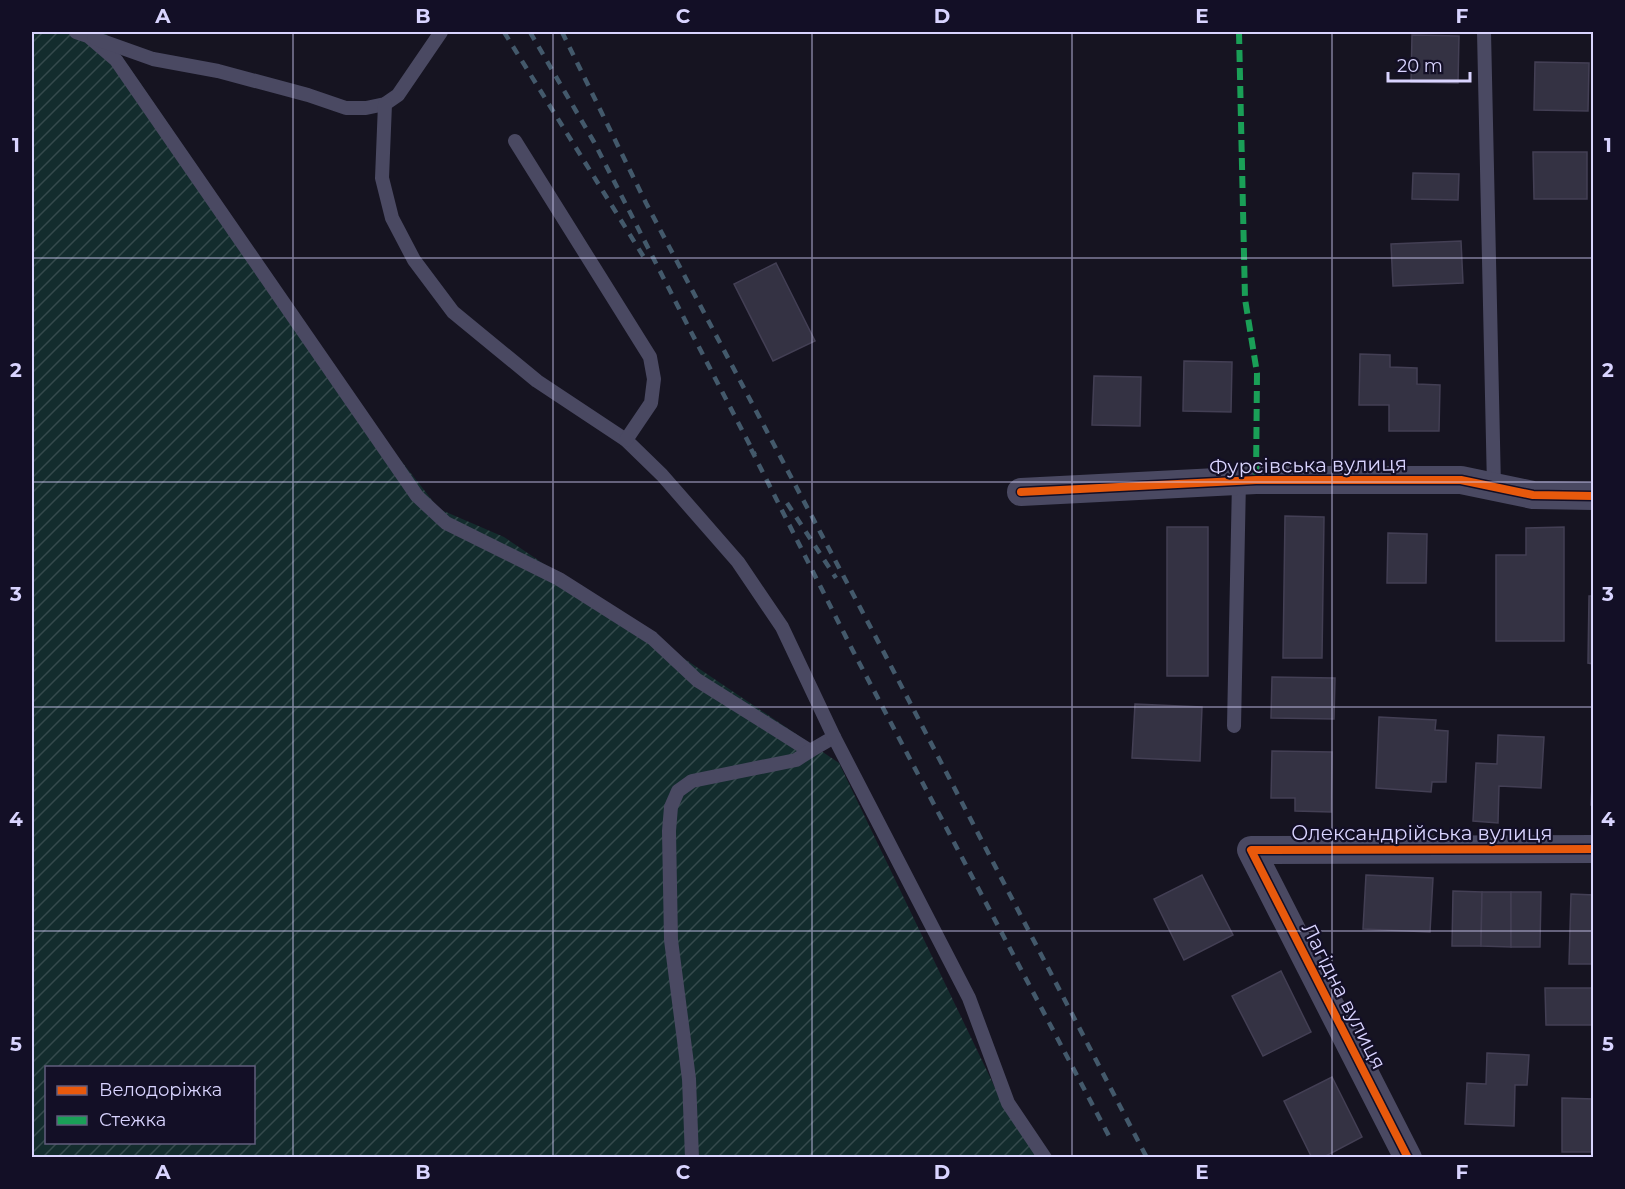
<svg xmlns="http://www.w3.org/2000/svg" width="1625" height="1189" viewBox="0 0 1625 1189" font-family="Montserrat,sans-serif">
<defs>
<pattern id="garden-furrows" width="10" height="10" patternUnits="userSpaceOnUse" patternTransform="scale(1.5)"><rect width="10" height="10" fill="#132c2d"/><path d="M-1 1l2-2M0 10L10 0M9 11l2-2" fill="none" stroke="#354a4c"/></pattern>
</defs>
<rect width="100%" height="100%" fill="#161421"/>
<path fill="url(#garden-furrows)" fill-rule="evenodd" d="M32,32h73l286,416 48,61 65,28 335,226 163,339 35,55h-1005zM46,1068h208v74h-208z"/>
<g fill="#343243" stroke="#433f54" stroke-width="1.5">
<path d="M1412,35l47,1 -1,47 -47,-1z"/>
<path d="M1535,62l54,1 -1,48 -54,-1z"/>
<path d="M1533,152h54v47h-53z"/>
<path d="M1413,173l46,1 -1,26 -46,-1z"/>
<path d="M1461,241l2,42 -70,3 -2,-42z"/>
<path d="M776,263l39,78 -42,20 -39,-77z"/>
<path d="M1360,354l30,1v12l27,1v16l23,1 -1,46h-50v-26h-30z"/>
<path d="M1184,361l48,1 -1,50 -48,-1z"/>
<path d="M1094,376l47,1 -1,49 -48,-1z"/>
<path d="M1285,516l39,1 -2,141h-39z"/>
<rect x="1167" y="527" width="41" height="149"/>
<path d="M1564,527v114h-68v-86h30v-27z"/>
<path d="M1388,533l39,1 -1,49h-39z"/>
<path d="M1589,596h5v68l-6,-1z"/>
<path d="M1272,677l63,1 -1,41 -63,-1z"/>
<path d="M1135,704l67,3 -2,54 -68,-3z"/>
<path d="M1379,717l57,3 -1,10 13,1 -2,51h-14l-1,10 -55,-4z"/>
<path d="M1498,735l46,2 -3,51 -42,-2 -1,37 -25,-2 3,-58 21,1z"/>
<path d="M1594,750v55h-3z"/>
<path d="M1272,751l60,1 -1,60 -36,-1v-13h-24z"/>
<path d="M1202,875l31,60 -49,25 -30,-61z"/>
<path d="M1366,875l67,3 -3,54 -67,-3z"/>
<path d="M1453,891l29,1 -1,54h-29z"/>
<path d="M1482,892h29v55l-30,-1z"/>
<path d="M1511,892h30l-1,55h-29z"/>
<path d="M1571,894l23,1v69h-25z"/>
<path d="M1281,971l30,61 -48,24 -31,-60z"/>
<path d="M1545,988h49v37h-48z"/>
<path d="M1487,1053l42,2 -2,30h-12l-1,41 -49,-2 2,-41 19,1z"/>
<path d="M1332,1077l30,60 -40,21h-10l-28,-57z"/>
<path d="M1562,1098l32,1v53h-32z"/>
</g>
<g fill="none" stroke-linecap="round" stroke-linejoin="round">
<g stroke="#4a4962" stroke-width="14">
<path d="M76,32l12,4 28,24 301,436 29,27 113,56 93,59 45,42 113,71 24,-14"/>
<path d="M1484,32l10,455"/>
<path d="M94,38l59,21 65,12 90,24 38,13h20l19,-4 13,-9 43,-63"/>
<path d="M385,104l-3,74 10,40 22,42 39,52 84,69 89,59 36,35 76,87 44,65 52,110 135,261 39,105 37,55"/>
<path d="M515,141l135,216 4,22 -3,24 -25,37"/>
<path d="M1234,726l5,-245"/>
<path d="M692,1158l-3,-79 -18,-139 -2,-109 2,-24 7,-16 14,-10 104,-21 14,-9"/>
</g>
<g stroke="#4a4962" stroke-width="28">
<path d="M1021,492l235,-12h205l72,15 61,1"/>
<path d="M1408,1158l-157,-308 343,-1"/>
</g>
<g stroke="#43596b" stroke-width="4.5" stroke-dasharray="9 8" stroke-linecap="butt">
<path d="M504,32l141,227"/>
<path d="M530,32l64,110 93,182 68,131"/>
<path d="M562,32l84,171 235,444 266,511"/>
<path d="M751,449l102,202 257,487"/>
<path d="M787,503l49,75"/>
</g>
<path stroke="#1a9f57" stroke-width="6" stroke-dasharray="12 6" stroke-linecap="butt" d="M1239,32l6,267 12,74 -1,107"/>
<defs>
<g id="cycleway">
<path d="M1021,492l235,-12h205l72,15 61,1"/>
<path d="M1408,1158l-157,-308 343,-1"/>
</g>
</defs>
<use href="#cycleway" stroke="#130f26" stroke-width="11"/>
<use href="#cycleway" stroke="#e8590c" stroke-width="8"/>
</g>
<path fill="none" stroke="#d9d4ff" stroke-width="1.5" stroke-opacity="0.55" d="M293,32v1126M553,32v1126M812,32v1126M1072,32v1126M1332,32v1126M32,258h1562M32,482h1562M32,707h1562M32,931h1562"/>
<g text-anchor="middle" stroke-width="4.5" stroke-linejoin="round" paint-order="stroke">
<g font-size="20" fill="#d9d4ff" stroke="#130f26">
<text transform="translate(1308 465) rotate(-1)" y="7">Фурсівська вулиця</text>
<text x="1422" y="840">Олександрійська вулиця</text>
<text transform="translate(1344 996) rotate(63)" y="7">Лагідна вулиця</text>
</g>
</g>
<rect width="1625" height="1189" fill="none" stroke="#130f26" stroke-width="66"/>
<rect x="45" y="1066" width="210" height="78" fill="#130f26" stroke="#625e7d" stroke-width="1.5"/>
<rect x="57" y="1086" width="30" height="9" fill="#e8590c" stroke="#625e7d" stroke-width="1.5"/>
<text x="99" y="1096" font-size="18" fill="#d9d4ff">Велодоріжка</text>
<rect x="57" y="1116" width="30" height="9" fill="#1a9f57" stroke="#625e7d" stroke-width="1.5"/>
<text x="99" y="1126" font-size="18" fill="#d9d4ff">Стежка</text>
<path d="M1388 72v9h82v-9" fill="none" stroke="#d9d4ff" stroke-width="3"/>
<text x="1397" y="72" font-size="18" fill="#d9d4ff" stroke="#130f26" stroke-width="4.5" paint-order="stroke">20 m</text>
<rect x="33" y="33" width="1559" height="1123" fill="none" stroke="#d9d4ff" stroke-width="2"/>
<g font-size="20" text-anchor="middle" font-weight="bold" fill="#d9d4ff">
<text x="163" y="23">A</text>
<text x="423" y="23">B</text>
<text x="683" y="23">C</text>
<text x="942" y="23">D</text>
<text x="1202" y="23">E</text>
<text x="1462" y="23">F</text>
<text x="16" y="152">1</text>
<text x="1608" y="152">1</text>
<text x="16" y="377">2</text>
<text x="1608" y="377">2</text>
<text x="16" y="601">3</text>
<text x="1608" y="601">3</text>
<text x="16" y="826">4</text>
<text x="1608" y="826">4</text>
<text x="16" y="1051">5</text>
<text x="1608" y="1051">5</text>
<text x="163" y="1179">A</text>
<text x="423" y="1179">B</text>
<text x="683" y="1179">C</text>
<text x="942" y="1179">D</text>
<text x="1202" y="1179">E</text>
<text x="1462" y="1179">F</text>
</g>
</svg>
